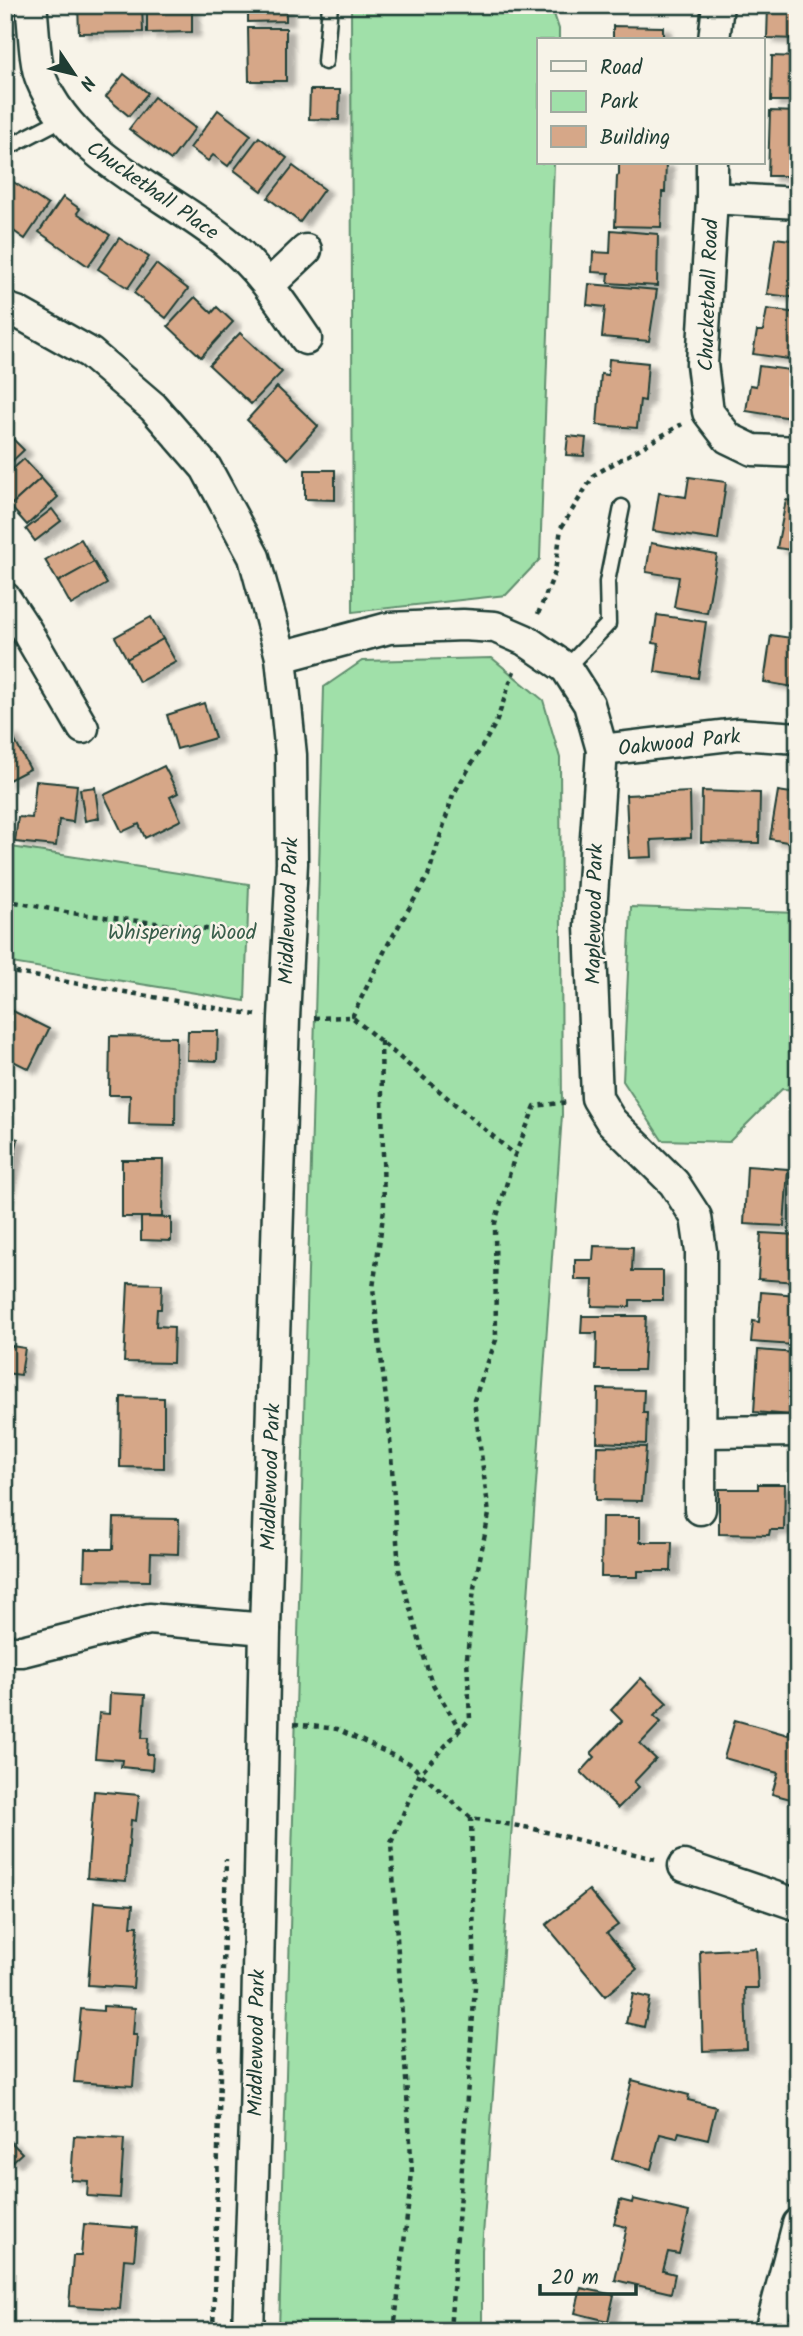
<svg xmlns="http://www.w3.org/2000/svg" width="803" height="2336" viewBox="0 0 803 2336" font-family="Kalam,sans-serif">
<defs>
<filter id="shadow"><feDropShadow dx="8" dy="4.5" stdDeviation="2" flood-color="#0004"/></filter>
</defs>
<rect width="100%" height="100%" fill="#f7f3e8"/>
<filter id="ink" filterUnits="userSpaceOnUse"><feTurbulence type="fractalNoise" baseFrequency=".0143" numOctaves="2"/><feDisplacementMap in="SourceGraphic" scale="14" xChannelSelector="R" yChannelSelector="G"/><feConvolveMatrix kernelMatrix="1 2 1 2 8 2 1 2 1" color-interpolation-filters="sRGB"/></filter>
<g filter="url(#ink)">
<g fill="#a0e0a9" stroke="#608e6e" stroke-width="2">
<path d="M351,5h200l8,24v11h-20v123h15l-14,396 -34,36 -153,17z"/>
<path d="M492,658l51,42 17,58 2,357 -80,1135v81h-203l45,-1644 38,-26z"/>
<path d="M5,846l244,38 -4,117 -240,-39z"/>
<path d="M631,907l167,6v177l-16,-1 -53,53 -67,-2 -39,-59z"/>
</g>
<g fill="#d6a788" stroke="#1f3d34" stroke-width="2" filter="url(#shadow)">
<path d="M78,5h64l1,27 -64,1z"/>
<path d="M147,5h45v27l-45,1z"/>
<path d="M248,5h38v16l-38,1z"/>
<path d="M768,5h30v34l-31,-1z"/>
<path d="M613,26l50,1v13h-50z"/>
<path d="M248,28h38v53h-37z"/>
<path d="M772,56l26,1v44h-27z"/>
<path d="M124,74l24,19 -19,23 -23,-19z"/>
<path d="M310,90h30l-1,30 -30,-1z"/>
<path d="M154,97l41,31 -24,32 -42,-31z"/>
<path d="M218,110l33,25 -23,31 -15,-11 -5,6 -18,-13z"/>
<path d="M770,111l28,1v64h-30z"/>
<path d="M259,137l28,21 -25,33 -28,-21z"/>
<path d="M619,163h47l-1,29h-3l-1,35 -46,-1 2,-50 2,-1z"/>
<path d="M293,166l31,23 -24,33 -32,-24z"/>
<path d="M12,181l36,24 -23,34 -20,-14v-34z"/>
<path d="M63,197l17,12 -3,4 33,22 -22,31 -49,-34z"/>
<path d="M611,230l47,4 -1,52 -49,-3 1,-10 -17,-1 1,-20 17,1z"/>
<path d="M119,238l30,19 -21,31 -30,-19z"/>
<path d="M775,238l23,3v57l-31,-4z"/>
<path d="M156,264l32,25 -22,29 -32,-25z"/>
<path d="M589,284l68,6 -8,51 -47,-4 3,-30 -18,-2z"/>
<path d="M195,297l17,16 5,-6 16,15 -32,35 -33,-31z"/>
<path d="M767,309l31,4 -2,47 -43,-6 4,-23h6z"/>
<path d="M240,333l42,39 -31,32 -42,-39z"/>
<path d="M609,359l39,4 -3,38 -5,-1 -3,28 -40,-3 4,-51 7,1z"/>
<path d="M759,366l39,5 -6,47 -46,-7 4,-26 6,1z"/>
<path d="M277,387l41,39 -30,33 -41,-39z"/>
<path d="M568,436l18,2 -2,18 -18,-1z"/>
<path d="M13,439l11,11 -19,18v-21z"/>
<path d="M24,459l17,19 -31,28 -5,-6v-24z"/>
<path d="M305,470h30v30l-30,-1z"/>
<path d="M689,477l37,5 -8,58 -65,-9 6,-38 27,4z"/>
<path d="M41,478l17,19 -31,28 -17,-19z"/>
<path d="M786,500l12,2v49l-21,-3z"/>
<path d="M52,509l9,12 -26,20 -9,-12z"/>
<path d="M81,539l13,23 -36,20 -13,-22z"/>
<path d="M651,543l66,12 -10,58 -33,-6 5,-30 -33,-5z"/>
<path d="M94,562l13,22 -36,21 -13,-23z"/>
<path d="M657,615l49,7 -8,56 -43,-6 4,-28 -6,-1z"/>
<path d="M151,617l12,22 -36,20 -12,-22z"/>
<path d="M771,635l27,4v52l-4,-1v-3l-30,-5z"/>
<path d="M163,639l13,23 -37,20 -12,-23z"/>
<path d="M204,703l11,35 -38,11 -10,-34z"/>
<path d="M10,732l20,37 -25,13v-47z"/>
<path d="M164,766l14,27 -8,4 11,23 -36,18 -6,-14 -17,8 -18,-37z"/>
<path d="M36,781l41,4 -4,37 -14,-2 -3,26 -41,-4 3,-25 14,1z"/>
<path d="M95,787l4,31 -14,3 -5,-32z"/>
<path d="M702,791l58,2 -1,50 -58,-1z"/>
<path d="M778,791l20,3v50l-28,-5z"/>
<path d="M690,792l1,46 -40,2 1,17 -23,1 -3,-63z"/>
<path d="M5,1007l44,22 -20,40 -24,-12z"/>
<path d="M188,1031h30l-1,30 -30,-1z"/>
<path d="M110,1036l66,1 -1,88 -46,-1 1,-29h-21z"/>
<path d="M5,1136l13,3 -13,57z"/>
<path d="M122,1160h41l-1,57h-40z"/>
<path d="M747,1166l41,3 -4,57 -40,-2z"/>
<path d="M141,1217l30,1v23l-30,-1z"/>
<path d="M761,1233l37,2 -2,47 -38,-3z"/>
<path d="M594,1246l39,1 -1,24h31v29h-33v7l-38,-1 1,-26h-18v-20h18z"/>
<path d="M128,1283l34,1 -1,25h-4l-1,17 18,1 -1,36 -49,-1z"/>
<path d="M761,1292l37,3 -4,50 -43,-3 2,-21 6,1z"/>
<path d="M582,1316h64l-3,54h-47l1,-37h-16z"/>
<path d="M5,1345l20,3 -4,27 -16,-2z"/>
<path d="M758,1350l38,3 -4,62 -38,-3z"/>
<path d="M598,1389l46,1 -1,23h4l-1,31 -49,-2z"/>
<path d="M121,1397l43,1v70l-44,-1z"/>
<path d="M597,1446l49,1 -4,54 -46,-1z"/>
<path d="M758,1484h27l-1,46h-14l-1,5 -50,-1v-45h39z"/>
<path d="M602,1517h38v25h32l-1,29h-33v6h-37z"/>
<path d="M114,1518l65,1 -1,35 -27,-1 -1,28 -66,-1 1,-31h28z"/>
<path d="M641,1678l26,25 -13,13 7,6 -21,22 16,15 -22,23 5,5 -21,21 -37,-36 14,-15 -4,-4 31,-32 -11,-11z"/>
<path d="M110,1693l35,2 -3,43h6l-1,16h6l-1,16 -31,-3 1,-7 -27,-2 4,-45 10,1z"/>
<path d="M798,1699v102l-26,-7 6,-21 -54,-15 11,-38 53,15z"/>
<path d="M94,1791l45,4 -3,26 -5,-1 -5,61 -39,-3z"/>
<path d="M589,1890l29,35 -11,8 30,36 -32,27 -59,-71z"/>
<path d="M94,1902l39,3 -2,21h7l-5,62 -45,-3z"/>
<path d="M756,1948l2,40h-13l2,61 -44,2 -3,-100z"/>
<path d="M633,1994l17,4 -6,29 -18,-4z"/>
<path d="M103,2006l32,2 -2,27h4l-4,51 -59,-4 7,-73 22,2z"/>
<path d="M632,2080l57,15 -1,5 28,7 -8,32 -29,-7 -2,6 -17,-4 -9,35 -39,-10z"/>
<path d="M74,2136l50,3 -4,59 -33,-2 1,-15 -17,-1z"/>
<path d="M9,2140l13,13 -10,9 -7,-7v-11z"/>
<path d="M633,2199l56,13 -10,42 -11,-2 -5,19 12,3 -4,19 -56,-13 12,-53 -13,-3 6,-24 12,3z"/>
<path d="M84,2224l53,4 -3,32 -10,-1 -4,50 -51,-3 4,-50h8z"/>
<path d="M581,2288l33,7 -6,26 -33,-8z"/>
<path d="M573,2324l26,7h-28z"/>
</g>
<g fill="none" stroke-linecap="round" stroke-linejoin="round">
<defs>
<g id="lane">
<path d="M325,62l5,-57"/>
<path d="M5,146l7,-1 50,-26"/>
<path d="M566,668l42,-44 -1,-42 15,-75"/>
</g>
<g id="street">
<path d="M31,5c3,20 3,57 10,74 31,77 123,113 184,162 34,27 57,63 81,98"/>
<path d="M714,40l4,-35"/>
<path d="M712,198v-35"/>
<path d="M798,203l-86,-5 -10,166 6,48 20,26 25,12 45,2"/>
<path d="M269,285l37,-35"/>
<path d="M5,308l12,4 73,41 63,54 53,61 48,89 27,100 10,98 1,108 -8,155 -19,611 -10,491 -7,211"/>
<path d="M5,598l21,32 57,98"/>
<path d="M281,657l108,-29 74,-3 32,2 30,13 41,28 23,36 13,46 -12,176 7,172 14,23 63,62 22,34 5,34 -1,258"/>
<path d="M602,750l136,-16 60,4"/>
<path d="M700,1432l98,-1"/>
<path d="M5,1651h17l127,-32 116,10"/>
<path d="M684,1866l114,39"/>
<path d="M770,2331l28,-107"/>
</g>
</defs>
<use href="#lane" stroke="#1f3d34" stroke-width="19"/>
<use href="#street" stroke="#1f3d34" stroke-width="35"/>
<g stroke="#1f3d34" stroke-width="4.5" stroke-dasharray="5 5" stroke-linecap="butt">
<path d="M538,614l17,-42 6,-44 33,-53 88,-51"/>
<path d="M5,900l66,13 186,22"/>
<path d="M5,971l251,44"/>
<path d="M352,1017l35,-71 41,-70 25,-81 43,-72 18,-52"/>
<path d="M314,1018l38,-1 163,138 20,-49 34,-4"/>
<path d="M381,1041l3,168 -11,79 16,137 10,145 32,111 29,49"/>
<path d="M294,1724l43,5 72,34 62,55 59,10 125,31"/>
<path d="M213,2331l13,-472"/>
<path d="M394,2331l18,-158 -21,-330 29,-70 50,-54 -3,-61 7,-70 15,-74 -15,-114 22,-60 -1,-117 20,-68"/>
<path d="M450,2331l25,-344 -4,-169"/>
</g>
<use href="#lane" stroke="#f7f3e8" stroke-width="14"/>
<use href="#street" stroke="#f7f3e8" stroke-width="30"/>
</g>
</g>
<g text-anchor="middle" stroke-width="5" stroke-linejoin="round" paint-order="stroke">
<g font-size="21" fill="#1f3d34" stroke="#f7f3e8">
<text transform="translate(153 190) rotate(35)" y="7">Chuckethall Place</text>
<text transform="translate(708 295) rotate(-88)" y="7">Chuckethall Road</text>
<text transform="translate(679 742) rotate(-6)" y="7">Oakwood Park</text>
<text transform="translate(288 911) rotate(-88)" y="7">Middlewood Park</text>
<text transform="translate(594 914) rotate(-89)" y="7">Maplewood Park</text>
<text transform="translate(270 1477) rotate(-88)" y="7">Middlewood Park</text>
<text transform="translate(256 2043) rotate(-89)" y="7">Middlewood Park</text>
</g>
<g font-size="21" fill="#395e4b" stroke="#f7f3e8">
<text x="182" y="939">Whispering Wood</text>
</g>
</g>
<rect width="803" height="2336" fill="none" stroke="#f7f3e8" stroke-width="28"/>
<rect x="14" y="14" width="775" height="2308" fill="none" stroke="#1f3d34" stroke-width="2.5" filter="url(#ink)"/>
<rect x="537" y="38" width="228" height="126" fill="#f7f3e8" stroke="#a1aaa0" stroke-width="2"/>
<rect x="551" y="61" width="35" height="10" fill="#f7f3e8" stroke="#a1aaa0" stroke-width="2"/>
<text x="600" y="74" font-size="21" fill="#1f3d34">Road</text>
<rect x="551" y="91" width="35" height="21" fill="#a0e0a9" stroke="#a1aaa0" stroke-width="2"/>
<text x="600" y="108" font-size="21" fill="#1f3d34">Park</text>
<rect x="551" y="126" width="35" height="21" fill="#d6a788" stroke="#a1aaa0" stroke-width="2"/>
<text x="600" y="144" font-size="21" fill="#1f3d34">Building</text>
<g transform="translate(74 74) rotate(125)" stroke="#f7f3e8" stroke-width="5" paint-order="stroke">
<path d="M0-5L12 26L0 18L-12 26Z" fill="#1f3d34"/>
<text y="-10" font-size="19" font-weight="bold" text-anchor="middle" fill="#1f3d34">N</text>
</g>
<path d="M540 2284v10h96v-10" fill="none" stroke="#1f3d34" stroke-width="3.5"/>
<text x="551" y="2284" font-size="21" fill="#1f3d34" stroke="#f7f3e8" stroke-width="5" paint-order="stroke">20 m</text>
</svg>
